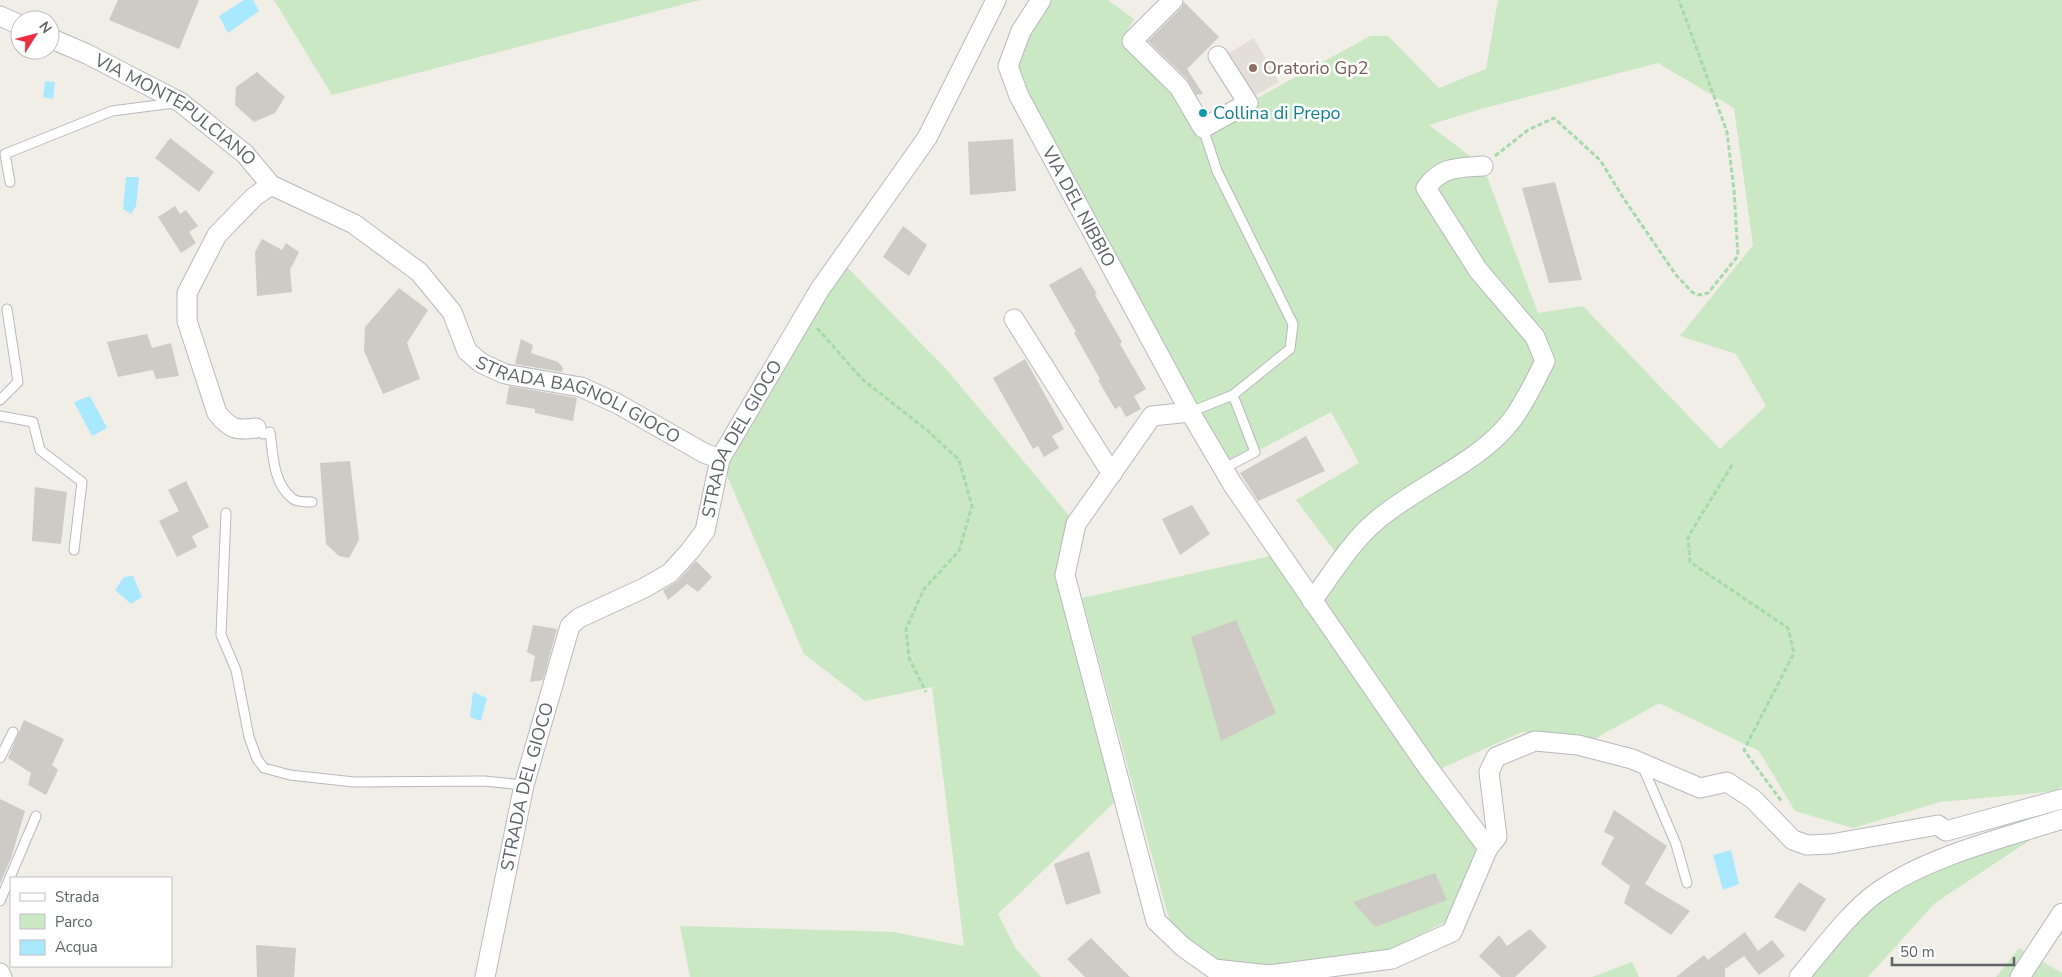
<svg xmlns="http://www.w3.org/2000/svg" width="2062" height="977" viewBox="0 0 2062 977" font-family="'Nunito Sans',sans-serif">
<rect width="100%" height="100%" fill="#f1ede7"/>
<path fill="#e3ded8" d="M1254,38l25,44 -27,15 -25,-43z"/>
<g fill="#cae8c3" fill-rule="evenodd">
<path d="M274,0h426l-368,95z"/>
<path d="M1053,0h55l26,19 -13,22 82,87 167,-92h18l51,52 47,-19 12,-69h564v786l-4,5 -118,11 -87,26 -58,-17 -36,-60 -100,-48 -70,39 -67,-10 -82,37 -116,-167 10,-52 -38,-50 63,-37 -28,-51 -108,57 -215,-403 13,-35zM1658,63l76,45 19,137 -73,91 56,18 30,52 -46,43 -137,-143 -45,7 -55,-147 -54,-41 52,-16z"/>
<path d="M840,260l106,109 130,155 -11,51 58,219 -125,120 18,35 25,28h-351l-10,-51 213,6 71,14 -32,-259 -67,14 -61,-47 -84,-195z"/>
<path d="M1271,556l216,294 -42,72 -67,34 -157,14 -50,-44 -89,-328z"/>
<path d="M2062,819l-127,84 -67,74h-69l78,-85z"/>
<path d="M2019,948l43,25v4h-66z"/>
<path d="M1632,962l7,15h-47z"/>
</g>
<g fill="#a8e9ff">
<path d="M244,0h9l6,11 -31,22 -9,-17z"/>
<path d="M45,81l10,1 -2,17 -10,-2z"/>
<path d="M126,177h13l-3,29 -5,8 -8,-5z"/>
<path d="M90,396l17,32 -15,8 -18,-34z"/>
<path d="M133,576l9,21 -11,7 -16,-14 9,-13z"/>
<path d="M473,692l14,6 -6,23 -11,-4z"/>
<path d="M1731,850l8,34 -16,6 -10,-35z"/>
</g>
<g fill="#cecac6">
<path d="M118,0h81l-20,49 -70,-29z"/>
<path d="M1184,2l35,35 -32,32 16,25 -7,1 -9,-16 -39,-38 33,-33z"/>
<path d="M257,72l28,25 -10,16 -21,9 -19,-17 1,-18z"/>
<path d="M170,138l44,34 -15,20 -44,-34z"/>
<path d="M1013,139l3,52 -46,4 -2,-53z"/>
<path d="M1555,182l27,98 -33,3 -27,-95z"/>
<path d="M175,206l5,8 6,-4 12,16 -9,6 7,11 -15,10 -23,-36z"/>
<path d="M903,226l24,19 -18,31 -26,-19z"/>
<path d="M262,239l20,11 4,-7 13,9 -9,18 2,22 -35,4 -2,-44z"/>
<path d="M1081,267l16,27 -2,1 27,47 -2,2 26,45 -12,7 7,13 -15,8 -6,-11 -5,3 -17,-29 2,-1 -26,-46 2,-1 -27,-47z"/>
<path d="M399,288l29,22 -21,33 13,36 -37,15 -19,-43 1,-24z"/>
<path d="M147,334l5,14 19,-5 8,33 -23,3 -3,-9 -35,7 -11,-35z"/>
<path d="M521,339l12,6 -2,8 27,9 5,6 -1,4 -47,-8z"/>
<path d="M1025,359l39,70 -12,7 7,12 -15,9 -6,-11 -5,3 -40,-71z"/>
<path d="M509,386l68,12 -4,23 -38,-8v-4l-29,-5z"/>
<path d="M1306,436l19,35 -67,30 -18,-28z"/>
<path d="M350,461l9,79 -10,18 -10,-2 -13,-12 -6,-81z"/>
<path d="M186,481l23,46 -17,9 5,11 -20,10 -18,-36 20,-10 -11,-21z"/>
<path d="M35,487l32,5 -6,52 -29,-3z"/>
<path d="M1192,505l18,29 -30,21 -18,-36z"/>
<path d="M696,561l16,16 -14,15 -11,-8 -19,16 -5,-10 15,-9z"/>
<path d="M1236,620l40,93 -55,28 -30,-104z"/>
<path d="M533,625l24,4 -14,51 -13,2 5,-26 -8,-4z"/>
<path d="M24,720l40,19 -12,26 6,5 -12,25 -18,-10 3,-12 -23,-15z"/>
<path d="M0,799l25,12 -14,47 -11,26z"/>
<path d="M1614,810l53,36 -22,38 45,27 -19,24 -47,-32 6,-17 -29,-22 13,-27 -10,-5z"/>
<path d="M1089,851l12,42 -35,12 -12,-41z"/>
<path d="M1435,873l12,27 -72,27 -22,-25z"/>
<path d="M1799,882l27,17 -21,33 -31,-15z"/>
<path d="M1530,929l17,18 -32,30h-14l-22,-21 20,-21 8,11z"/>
<path d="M1745,932l13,19 14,-11 13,16 -26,19 -15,-19 -19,13v8h-49l28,-22 4,5z"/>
<path d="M1091,938l39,39h-45l-18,-18z"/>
<path d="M256,945l40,3 -2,29h-37z"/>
</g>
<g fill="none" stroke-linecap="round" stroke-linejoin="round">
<defs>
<g id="lane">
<path d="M10,182l-5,-28 107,-43 62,-8"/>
<path d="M0,400l18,-18 -11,-73"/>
<path d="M1190,412l43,-17 57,-46 3,-25 -76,-153 -14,-43"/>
<path d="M0,416l33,6 7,28 42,32 -8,68"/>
<path d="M256,428l7,6 7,-2c3,23 3,52 23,67 4,3 13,3 19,3"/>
<path d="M1223,469l32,-17 -22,-57"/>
<path d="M226,513l-5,122 15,35 13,67 8,22 7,9 26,7 64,7 130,-1 40,4"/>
<path d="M0,758l13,-26"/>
<path d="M1642,765l34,79 11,39"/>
<path d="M0,901l36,-85"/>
</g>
<g id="street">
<path id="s1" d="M1041,0l-20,31 -13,35 11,30 171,316 43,73 193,280 62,83 -36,84 -60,27 -123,16 -55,-6 -31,-22 -27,-26 -91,-346 11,-51 76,-108 38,-4"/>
<path d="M1173,0l-41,41 47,46 24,41 45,-25 -30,-47"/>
<path d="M0,16l20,9"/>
<path id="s2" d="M50,38l37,16 93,48 65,52 26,31 83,39 65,48 33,40 15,39 14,12 24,11 76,13 37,17 86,49 16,6"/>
<path d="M1014,319l98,155"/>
<path d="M256,428c-20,3 -26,1 -39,-15l-30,-92v-28l30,-58 37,-38 17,-12"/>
<path d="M1312,601c20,-27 38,-58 64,-80 39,-34 104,-59 135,-100 14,-18 24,-40 34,-60l-10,-24 -57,-67 -52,-82c16,-22 32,-20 57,-22"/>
<path d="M1488,848l9,-11 -8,-65 7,-15 39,-16 43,4 54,14 68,29 27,-6 26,17 40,41 14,5 24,-1 107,-19 8,6 116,-32"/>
<path d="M0,973l2,4"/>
<path id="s3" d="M485,977l39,-192 46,-159 9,-8 65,-30 26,-15 19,-21 16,-21 15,-72 100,-170 107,-151 69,-138"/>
<path d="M1799,977c23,-27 51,-66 80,-86 50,-35 125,-53 183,-72"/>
<path d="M2020,977l42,-64"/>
</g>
</defs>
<use href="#lane" stroke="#b7babd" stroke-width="11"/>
<use href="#street" stroke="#b7babd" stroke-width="21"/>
<g stroke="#a5dbaa" stroke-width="3" stroke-dasharray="5 2.5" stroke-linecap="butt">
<path d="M1495,156l33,-26 26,-12 46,42 24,39 52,76 16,17 6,3 10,-2 30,-37 -4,-66 -7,-58 -48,-132"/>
<path d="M817,328l46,52 64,50 32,30 13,46 -13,45 -35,38 -18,40 3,29 17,34"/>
<path d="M1732,465l-44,72 2,25 98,66 6,25 -50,97 38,52"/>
</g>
<use href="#lane" stroke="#fff" stroke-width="9"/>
<use href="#street" stroke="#fff" stroke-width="19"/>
</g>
<circle fill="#8d6e63" stroke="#fff" stroke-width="2" cx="1253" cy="68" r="5"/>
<circle fill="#0f9aa8" stroke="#fff" stroke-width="2" cx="1203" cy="113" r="5"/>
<g text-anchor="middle" stroke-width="5" stroke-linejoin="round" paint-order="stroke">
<g font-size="18" fill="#785e54" stroke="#fff" text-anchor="start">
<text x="1263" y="74">Oratorio Gp2</text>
</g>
<g font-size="18" fill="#5e6467" stroke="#fff">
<text dy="6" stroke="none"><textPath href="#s2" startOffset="145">VIA MONTEPULCIANO</textPath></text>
<text dy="6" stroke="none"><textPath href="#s1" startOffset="232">VIA DEL NIBBIO</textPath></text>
<text dy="6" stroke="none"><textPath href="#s2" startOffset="658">STRADA BAGNOLI GIOCO</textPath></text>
<text dy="6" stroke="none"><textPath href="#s3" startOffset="630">STRADA DEL GIOCO</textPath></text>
<text dy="6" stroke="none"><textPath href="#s3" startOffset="195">STRADA DEL GIOCO</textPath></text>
</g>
<g font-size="18" fill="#0d838f" stroke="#fff" text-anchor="start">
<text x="1213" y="119">Collina di Prepo</text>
</g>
</g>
<rect x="10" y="877" width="162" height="90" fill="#ffffff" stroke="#bfc1c2"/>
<rect x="20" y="893" width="25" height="8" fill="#ffffff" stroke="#bfc1c2"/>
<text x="55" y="902" font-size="15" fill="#5e6467">Strada</text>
<rect x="20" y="914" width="25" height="15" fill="#cae8c3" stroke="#bfc1c2"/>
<text x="55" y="927" font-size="15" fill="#5e6467">Parco</text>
<rect x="20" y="940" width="25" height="15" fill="#a8e9ff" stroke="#bfc1c2"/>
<text x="55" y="952" font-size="15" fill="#5e6467">Acqua</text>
<g transform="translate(35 35) rotate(54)"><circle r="24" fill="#ffffff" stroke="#bfc1c2"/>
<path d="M0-4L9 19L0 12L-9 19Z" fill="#ee2f42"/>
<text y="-8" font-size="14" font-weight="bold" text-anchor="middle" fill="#5e6467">N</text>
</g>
<path d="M1892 957v8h122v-8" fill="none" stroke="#5e6467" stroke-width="2.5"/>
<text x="1900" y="957" font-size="15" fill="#5e6467" stroke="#ffffff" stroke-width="4" paint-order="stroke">50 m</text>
</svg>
